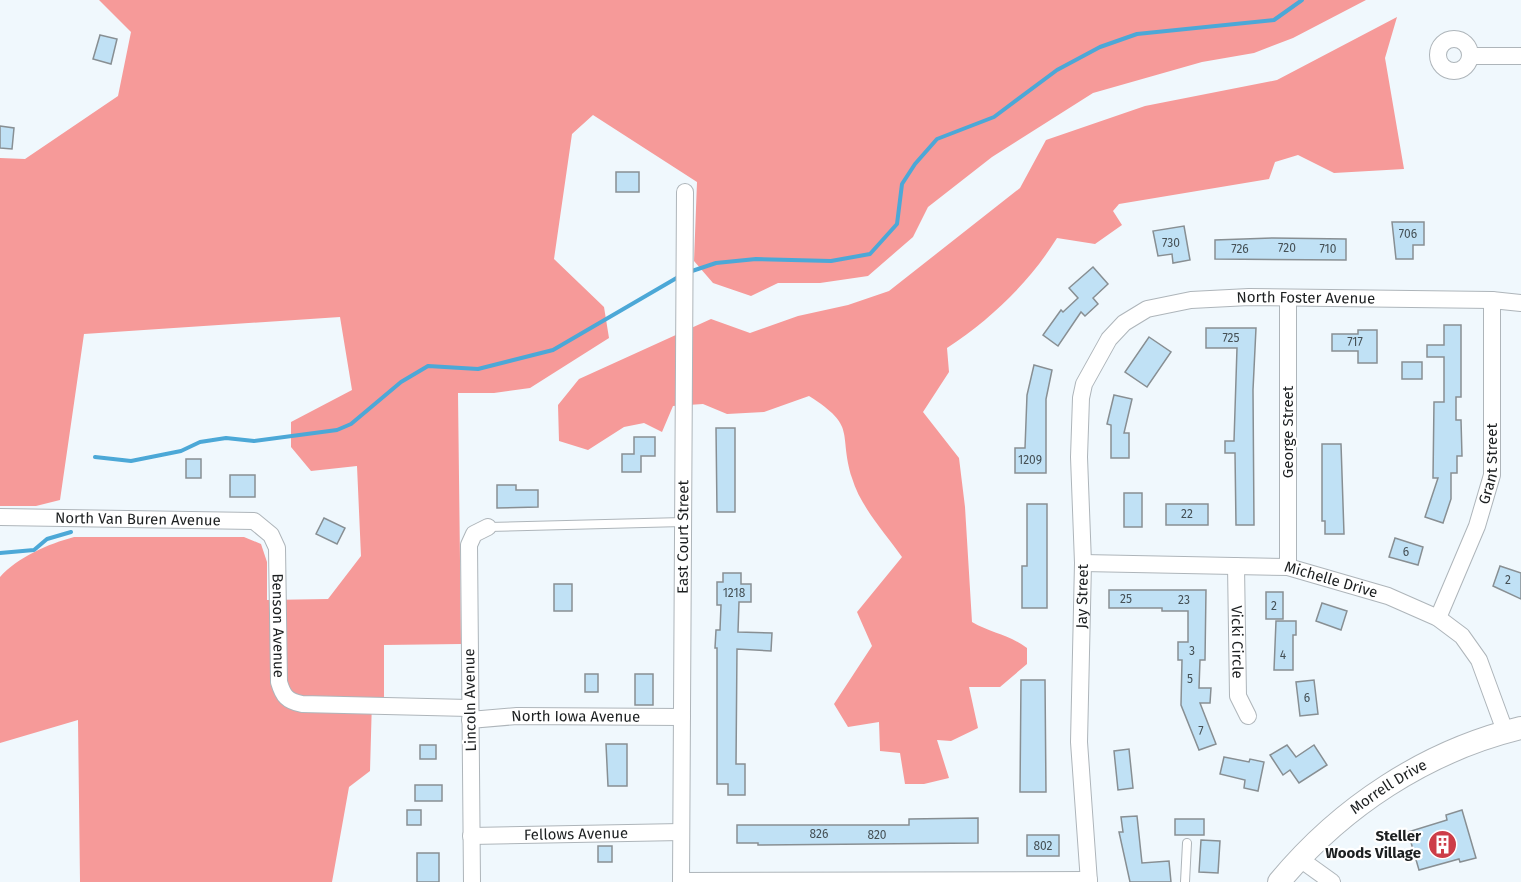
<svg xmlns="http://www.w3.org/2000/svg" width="1521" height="882" viewBox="0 0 1521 882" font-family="'Fira Sans',sans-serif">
<rect width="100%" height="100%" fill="#f0f8fd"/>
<g fill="#f69a99">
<path d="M99,0h1267l-73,38 -39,15 -52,9 -109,31 -101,64 -64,50 -15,30 -45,39 -48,7h-42l-27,13 -38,-13 -19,-22 3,-79 -104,-67 -21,19 -18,125 50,48 5,31 -79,50 -36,5h-36l3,251 -77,1v53l-12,2 -2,71 -21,16 -17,95h-252l-2,-162 -78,23v-166c18,-20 48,-33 74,-40h170l17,7 6,18v38l61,-1 33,-43 -4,-90 -46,5 -20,-24v-25l61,-32 -12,-73 -256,17 -24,166 -24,6h-36v-348l25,1 93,-63 13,-64z"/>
<path d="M1397,17l-12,41 19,111 -70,4 -36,-18 -23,7 -6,17 -150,25 -6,7 9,14 -27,19 -38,-6c-28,45 -66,81 -110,110l2,24 -26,40 36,46 6,49 7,115c19,11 38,13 55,26v16l-27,23h-31l9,41 -27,13 -14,-1 12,38 -25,6h-19l-5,-31 -20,-2 -1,-29 -31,5 -14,-23 38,-58 -15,-34 45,-55c-17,-24 -42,-51 -50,-79 -14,-46 6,-51 -43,-82l-45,16 -37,2 -24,-10 -30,2 -11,26 -18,-9 -20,4 -36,23 -29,-9 -1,-36 21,-26 132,-60 39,14 48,-17 50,-11 41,-14 131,-103 26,-48 99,-34 132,-26z"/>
</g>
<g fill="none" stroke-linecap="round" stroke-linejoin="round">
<g stroke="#4ca8d7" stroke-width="4">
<path d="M689,272l27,-9 40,-4 75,2 39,-7 27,-30 5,-40 13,-20 22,-25 57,-22 63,-47 43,-23 37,-13 137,-14 28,-20"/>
<path d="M95,457l36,4 50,-10 19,-9 26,-4 28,3 83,-11 14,-6 50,-42 27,-16 50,3 75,-19 127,-74"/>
<path d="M0,553l34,-3 13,-11 24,-7"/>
</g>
</g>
<g fill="#c0e1f5" stroke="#888f93" stroke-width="1.5">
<path d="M100,35l17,4 -6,25 -18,-5z"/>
<path d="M0,126l14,2 -2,21 -12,-1z"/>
<rect x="616" y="172" width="23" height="20"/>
<path d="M1392,222h32v23h-11v14h-17z"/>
<path d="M1184,226l6,34 -17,3 -1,-9 -14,2 -5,-25z"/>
<path d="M1273,238l73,1v21l-131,-1v-19z"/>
<path d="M1093,267l15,17 -15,14 5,6 -13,12 -4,-4 -23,34 -15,-11 18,-25 2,2 15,-14 -9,-10z"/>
<path d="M1444,325h17v72h-5v23h5l1,36h-5v17h-6v26l-8,24 -18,-6 13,-39h-5l1,-76h10v-45h-17v-12h17z"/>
<path d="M1206,328h50l-3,62 1,135h-18l-1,-72h-10v-12h9l3,-93h-31z"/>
<path d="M1358,330h19v33h-19v-12h-26v-17h26z"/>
<path d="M1149,337l22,15 -24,35 -22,-15z"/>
<rect x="1402" y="362" width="20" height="17"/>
<path d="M1034,365l18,5 -6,29v74h-31v-25h10l2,-53z"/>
<path d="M1114,395l18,4 -8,34h5v25h-18v-33l-4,-1z"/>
<path d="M716,428h19v84h-18z"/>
<path d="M634,437h21v19h-14v16h-19v-18h12z"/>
<path d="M1322,444h19l3,90h-19v-13h-3z"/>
<rect x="186" y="459" width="15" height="19"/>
<rect x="230" y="475" width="25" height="22"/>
<path d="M497,485h19v5h22v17l-41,1z"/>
<rect x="1124" y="493" width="18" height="34"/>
<path d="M1027,504h20v104h-25v-42h5z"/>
<rect x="1166" y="504" width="42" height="21"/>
<path d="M324,518l21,10 -8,16 -21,-10z"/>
<path d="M1395,538l28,9 -5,18 -29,-8z"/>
<path d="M1500,566l21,7v26l-28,-13z"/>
<path d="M723,573h18v11h10v18h-12l-1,30 34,1 -1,18 -34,-2 -1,115h9v31h-17v-11h-11v-136h-2l1,-18h4l1,-25h-4v-23h6z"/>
<rect x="554" y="584" width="18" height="27"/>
<path d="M1109,590h97l-1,70h-5l-1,28h12l-1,15h-10l16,41 -17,6 -18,-45 1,-45h-4v-18h10v-31h-26v-3h-53z"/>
<rect x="1266" y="592" width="17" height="27"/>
<path d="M1322,603l25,8 -6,19 -25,-9z"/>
<path d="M1276,621h20v14h-3v35h-19z"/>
<rect x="585" y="674" width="13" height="18"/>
<rect x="635" y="674" width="18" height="31"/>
<path d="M1021,680h24l1,112h-26z"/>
<path d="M1314,680l4,34 -18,2 -4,-34z"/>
<path d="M606,744h21v42h-19z"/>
<rect x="420" y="745" width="16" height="14"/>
<path d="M1287,745l9,12 18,-12 13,20 -28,18 -9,-13 -7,5 -13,-20z"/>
<path d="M1129,749l4,39 -15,2 -4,-39z"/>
<path d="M1224,757l25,5 1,-3 14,3 -6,29 -14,-3 1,-8 -25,-6z"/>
<rect x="415" y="785" width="27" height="16"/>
<rect x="407" y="810" width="14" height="15"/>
<path d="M1462,810l14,48 -16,4 -1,-3 -40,11 -11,-38 39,-12 -1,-5z"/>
<path d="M1137,816l5,47 27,-2 2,21h-41l-11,-50h4l-2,-15z"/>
<path d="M978,818v25l-220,2v-2h-21v-18h172v-6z"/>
<rect x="1175" y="819" width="29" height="16"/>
<rect x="1027" y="835" width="32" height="21"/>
<path d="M1201,840l19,1 -2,32 -19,-1z"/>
<rect x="598" y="846" width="14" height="16"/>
<rect x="417" y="853" width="22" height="29"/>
</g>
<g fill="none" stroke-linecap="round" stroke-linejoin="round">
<defs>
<g id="service">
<path d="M488,527l195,-5"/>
<path d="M1185,882l2,-39"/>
</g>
<g id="minor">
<circle cx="1454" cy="55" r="16"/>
<path d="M1471,56h50"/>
<path d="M1288,298v269"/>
<path id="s1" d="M0,517l254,4 17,14 6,13 2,134c4,14 8,19 23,22l167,4"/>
<path id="s2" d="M1083,563l205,4 100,29 50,22 24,18 17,24 26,71"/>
<path id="s3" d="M1236,566l2,130 10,20"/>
<path id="s4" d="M1438,618l39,-92 15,-51v-175"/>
<path id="s5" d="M470,720l47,-4 165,1"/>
<path id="s6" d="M471,836l210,-4"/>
<path d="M1300,859l32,23"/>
<path d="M681,881l408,-1"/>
<path d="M472,882l-3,-337 5,-11 14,-7"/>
<path id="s7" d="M681,882l4,-690"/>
<path id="s8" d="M1089,882l-10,-140 4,-179 -4,-106 2,-59 3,-14 25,-45 15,-16 23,-14 44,-9 58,-3 243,3 29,3"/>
</g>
<g id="secondary">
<path id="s9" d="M1279,882c62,-75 147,-131 242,-154"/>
</g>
</defs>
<use href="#service" stroke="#aeb5ba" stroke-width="10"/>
<use href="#minor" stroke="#aeb5ba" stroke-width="18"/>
<use href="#secondary" stroke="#aeb5ba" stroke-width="24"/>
<use href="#service" stroke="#fff" stroke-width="8"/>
<use href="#minor" stroke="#fff" stroke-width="16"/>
<use href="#secondary" stroke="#fff" stroke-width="22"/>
</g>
<defs>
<symbol id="building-disc" viewBox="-11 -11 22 22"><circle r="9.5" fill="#cd3d48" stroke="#fff"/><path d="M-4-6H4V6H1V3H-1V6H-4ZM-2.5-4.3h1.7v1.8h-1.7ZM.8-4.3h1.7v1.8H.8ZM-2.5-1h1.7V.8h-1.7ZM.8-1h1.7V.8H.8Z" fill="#fff"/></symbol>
</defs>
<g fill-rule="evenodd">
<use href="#building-disc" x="1426" y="828" width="33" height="33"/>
</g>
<g text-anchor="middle" stroke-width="4.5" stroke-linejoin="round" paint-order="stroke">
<g font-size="12" fill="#455055">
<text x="1408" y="238">706</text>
<text x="1171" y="247">730</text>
<text x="1287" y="252">720</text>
<text x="1240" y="253">726</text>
<text x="1328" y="253">710</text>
<text x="1231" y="342">725</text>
<text x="1355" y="346">717</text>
<text x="1030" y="464">1209</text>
<text x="1187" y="518">22</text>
<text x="1406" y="556">6</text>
<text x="1508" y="584">2</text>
<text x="734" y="597">1218</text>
<text x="1126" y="603">25</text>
<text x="1184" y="604">23</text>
<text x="1274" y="610">2</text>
<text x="1192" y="655">3</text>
<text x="1283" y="659">4</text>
<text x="1190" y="683">5</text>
<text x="1307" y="702">6</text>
<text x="1201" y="735">7</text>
<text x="819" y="838">826</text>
<text x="877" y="839">820</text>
<text x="1043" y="850">802</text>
</g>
<g font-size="15" fill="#1c1f20" stroke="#fff">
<text dy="5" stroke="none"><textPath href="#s8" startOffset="759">North Foster Avenue</textPath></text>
<text transform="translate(1288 432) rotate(-90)" y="5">George Street</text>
<text dy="5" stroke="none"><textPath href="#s4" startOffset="164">Grant Street</textPath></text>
<text dy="5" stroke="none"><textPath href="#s1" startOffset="138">North Van Buren Avenue</textPath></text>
<text dy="5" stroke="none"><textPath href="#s7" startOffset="345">East Court Street</textPath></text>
<text dy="5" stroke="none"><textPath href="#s2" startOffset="250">Michelle Drive</textPath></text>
<text dy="5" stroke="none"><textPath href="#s8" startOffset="286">Jay Street</textPath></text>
<text dy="5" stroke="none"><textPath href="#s1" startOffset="368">Benson Avenue</textPath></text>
<text dy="5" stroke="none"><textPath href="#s3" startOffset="76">Vicki Circle</textPath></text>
<text transform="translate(470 700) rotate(-91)" y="5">Lincoln Avenue</text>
<text dy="5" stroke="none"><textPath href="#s5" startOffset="106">North Iowa Avenue</textPath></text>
<text dy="5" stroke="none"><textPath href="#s9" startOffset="146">Morrell Drive</textPath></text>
<text dy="5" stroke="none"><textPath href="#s6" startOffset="105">Fellows Avenue</textPath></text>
</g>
<g font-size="15" font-weight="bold" fill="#1c1f20" stroke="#fff" text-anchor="end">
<text x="1421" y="841">Steller<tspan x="1421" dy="17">Woods Village</tspan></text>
</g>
</g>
</svg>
